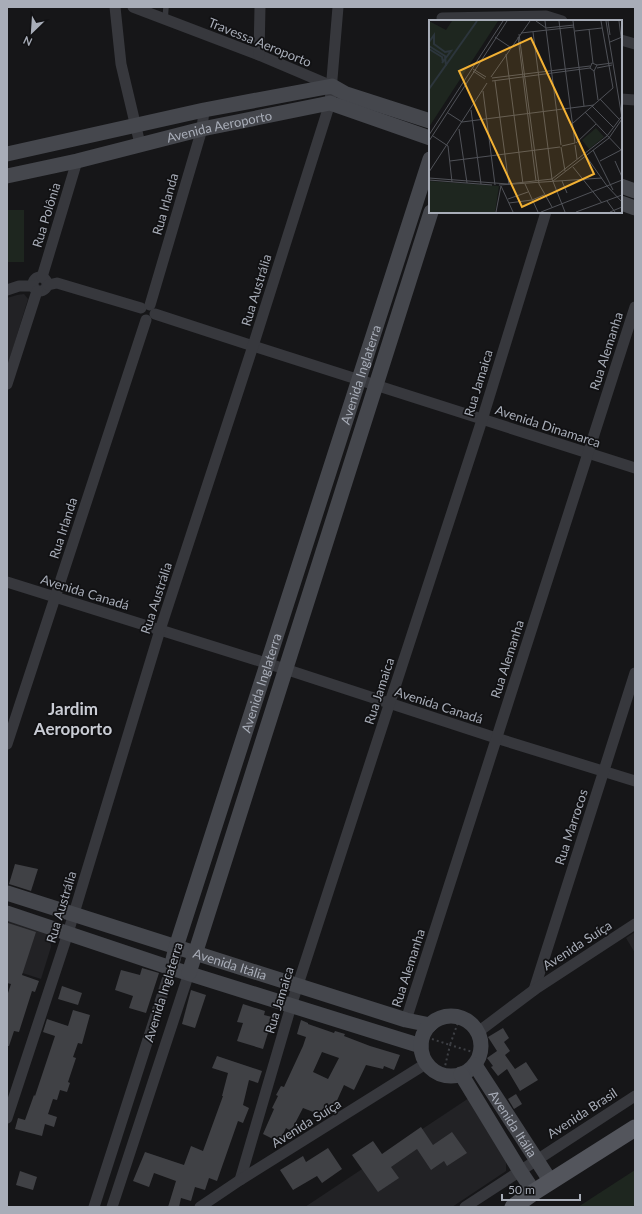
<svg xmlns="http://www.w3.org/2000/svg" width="642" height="1214" viewBox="0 0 642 1214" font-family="Lato,sans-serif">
<rect width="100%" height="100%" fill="#161618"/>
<g fill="#222225">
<path d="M24,294l4,5 -21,69v-70l10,-3z"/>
<path d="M9,920l41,13 1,14 -10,32 -34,-11v-41z"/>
<path d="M635,932v21l-9,-15z"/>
<path d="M469,1098l37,58v15l-54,36h-147z"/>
</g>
<g fill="#1e261f">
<rect x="7" y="210" width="17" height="52"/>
<path d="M635,1170v37h-57z"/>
</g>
<g fill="#404145" fill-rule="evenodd">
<path d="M15,864l23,5 -7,22 -22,-7z"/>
<path d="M8,923l28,9 -14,43 17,6 -4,11 -3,-1 -13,41 -5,-1 -5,15h-2v-50l4,-12 -4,-1v-56z"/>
<path d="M142,968l17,5 -13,40 -17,-5 4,-12 -18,-6 6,-20 19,5z"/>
<path d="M62,986l20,7 -4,12 -20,-6z"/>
<path d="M191,990l15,5 -11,33 -13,-4z"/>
<path d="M243,1004l22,7 -1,4 12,3 -4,16 -4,-1 -5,16 -26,-8 6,-18 -6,-1z"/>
<path d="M73,1010l17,5 -8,29 -4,-1 -5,14 3,1 -8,24 2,1 -3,9 -7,-2 -3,10 -4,-1 -5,15 9,3 -3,10 -9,-3 -3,12 -27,-7 3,-11 7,2 9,-25 1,1 20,-60 -12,-4 4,-13 21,7z"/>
<path d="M301,1020l7,3v1l26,9 1,-2 10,3 -1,2 26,10 30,9 -6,15 -10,-4 -1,3 -17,-4 -12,25 -10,-5 -10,22 -8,-3 -5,11 -18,-7 -12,23 -5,-3 -7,14 -16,-8 11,-25 -2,-1 6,-12 -2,-1 5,-9 3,1 19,-41 3,-9 -9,-3zM322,1052l17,6 -11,21 -15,-7z"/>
<path d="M503,1028l6,10 -5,4 6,9 -5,4 10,14 11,-7 12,18 -18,11 -13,-22 -9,7 -7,-9 2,-1 -6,-8 10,-7 -9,-14z"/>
<path d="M217,1056l45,15 -4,12 -9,-3 -6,25 6,3 -6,15 -5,-2 -21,60 -8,-3 -4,12 -10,-3 -4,14 -10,-3 -2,9h-11l8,-26 -22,-8 -5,14 -16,-6 12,-29 39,13 7,-19 12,5 20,-55h-1l6,-23 -16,-5z"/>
<path d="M516,1094l6,10 -8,5 -6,-10z"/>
<path d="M421,1127l12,18 19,-13 15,21 -20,13 -3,-5 -13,9 -14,-21 -26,18 8,11 -21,14 -26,-37 21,-14 9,13z"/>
<path d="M328,1148l14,21 -20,14 -5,-7 -24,14 -13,-20 23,-14 3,6z"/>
<path d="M20,1171l17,6 -4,13 -17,-5z"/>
</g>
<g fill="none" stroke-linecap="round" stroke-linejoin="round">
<g stroke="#3d3f44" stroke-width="2" stroke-dasharray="2 3" stroke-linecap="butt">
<path d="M432,1039l18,6 7,-20 5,-7"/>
<path d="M443,1075l7,-30 23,7"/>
</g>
<path stroke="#37383d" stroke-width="5.5" d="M165,20l1,-13"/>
<g stroke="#37383d" stroke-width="11">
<path d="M115,7l6,57 19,80"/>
<path d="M133,7l126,48 73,31"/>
<path d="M442,18l104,-2 16,5"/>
<path d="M621,40l14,4"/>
<path d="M259,55l1,-48"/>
<path d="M621,99l14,1"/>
<circle cx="40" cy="284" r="7"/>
<path d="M42,277l35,-116"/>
<path d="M48,285l9,-2 84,25"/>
<path d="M7,290l12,-4h14"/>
<path d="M150,305l52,-176 2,-19"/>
<path d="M155,314l98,32 382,122"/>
<path d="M7,384l30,-93"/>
<path d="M7,582l278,87 211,69 139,43"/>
<path d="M7,744l139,-424"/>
<path d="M534,990l101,-317"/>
<path d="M406,1020l229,-713"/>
<path d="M478,1032l56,-42 101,-66"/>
<path d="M7,1118l61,-185 92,-303 93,-284 77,-243 8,-96"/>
<path d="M240,1180l51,-174 191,-586 64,-208"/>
<path d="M94,1207l77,-239"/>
<path d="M112,1207l77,-234"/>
<path d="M200,1207l40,-27 187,-117"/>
<path d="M465,1207l170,-111"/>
</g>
<g stroke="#45474d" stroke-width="15">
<path d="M7,154l197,-44 128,-24 14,8 84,27"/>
<path id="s1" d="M7,176l70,-15 125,-32 128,-26 100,35"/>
<path d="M621,186l14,5"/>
<path d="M621,203l14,5"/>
<path id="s2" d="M7,893l399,127 24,5"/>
<path d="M7,913l164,55 250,78"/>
<path id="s3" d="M171,968l5,-21 254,-788"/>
<path d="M189,973l242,-761"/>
<circle cx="451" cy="1046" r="30"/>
<path id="s4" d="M475,1065l76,117"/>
<path d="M461,1074l59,97 14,21"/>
</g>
<path stroke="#53555c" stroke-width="17" d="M513,1207l21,-15 101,-64"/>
</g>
<g text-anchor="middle" stroke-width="3.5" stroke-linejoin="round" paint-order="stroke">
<g font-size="13" fill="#a8adb8" stroke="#111113">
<text transform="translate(260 42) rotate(22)" y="5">Travessa Aeroporto</text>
<text dy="5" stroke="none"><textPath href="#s1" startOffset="218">Avenida Aeroporto</textPath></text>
<text transform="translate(165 204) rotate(-74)" y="5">Rua Irlanda</text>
<text transform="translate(46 215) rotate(-73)" y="5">Rua Polônia</text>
<text transform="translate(256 290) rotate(-73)" y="5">Rua Austrália</text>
<text transform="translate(606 351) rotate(-72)" y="5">Rua Alemanha</text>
<text dy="5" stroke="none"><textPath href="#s3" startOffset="623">Avenida Inglaterra</textPath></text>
<text transform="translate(478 383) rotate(-73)" y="5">Rua Jamaica</text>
<text transform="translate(548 426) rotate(18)" y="5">Avenida Dinamarca</text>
<text transform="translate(63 528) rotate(-72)" y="5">Rua Irlanda</text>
<text transform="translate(85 592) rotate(17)" y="5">Avenida Canadá</text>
<text transform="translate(156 598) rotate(-72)" y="5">Rua Austrália</text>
<text transform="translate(507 659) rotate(-72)" y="5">Rua Alemanha</text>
<text dy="5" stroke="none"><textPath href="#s3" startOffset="299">Avenida Inglaterra</textPath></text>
<text transform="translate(379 691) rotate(-72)" y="5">Rua Jamaica</text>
<text transform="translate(439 705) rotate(18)" y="5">Avenida Canadá</text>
<text transform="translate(571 827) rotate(-72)" y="5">Rua Marrocos</text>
<text transform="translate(61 907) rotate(-73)" y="5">Rua Austrália</text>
<text transform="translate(577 945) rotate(-33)" y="5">Avenida Suíça</text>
<text dy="5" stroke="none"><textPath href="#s2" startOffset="234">Avenida Itália</textPath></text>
<text transform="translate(408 968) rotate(-72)" y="5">Rua Alemanha</text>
<text transform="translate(163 992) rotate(-73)" y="5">Avenida Inglaterra</text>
<text transform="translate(279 1000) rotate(-73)" y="5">Rua Jamaica</text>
<text transform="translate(582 1113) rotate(-33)" y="5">Avenida Brasil</text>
<text transform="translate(306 1123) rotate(-32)" y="5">Avenida Suíça</text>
<text dy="5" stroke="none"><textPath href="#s4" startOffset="70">Avenida Itália</textPath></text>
</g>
<g font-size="17" font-weight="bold" fill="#c9ccd4" stroke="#111113">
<text x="73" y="715">Jardim<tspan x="73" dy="20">Aeroporto</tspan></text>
</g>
</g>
<g transform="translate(429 20)">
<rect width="193" height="193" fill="#161618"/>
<path d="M0,1l17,9 6,-9h46l-69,106zM167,108l8,9 -15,12 -7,-9zM0,161l70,5 -4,26h-66z" fill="#1e261f"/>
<path fill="none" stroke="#2c353c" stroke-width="2" d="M0,22l5,-7v9l11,8 6,-1 -9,12M0,26l16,10 1,10M0,29l13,8 1,5M0,69l48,-68"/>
<path fill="none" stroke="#505258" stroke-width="1" d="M107,1l10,7 28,-3M116,1l16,124M130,1l16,122M144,1l11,85M172,1l12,67M177,1l16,97M179,1l2,14M190,1l2,16M160,9l4,34M146,11l27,-3M104,12l19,147 13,33M92,13l53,-6M90,14l20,150 13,23M66,17l15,10M89,17l18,144M181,22l12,-5M77,34l17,130M168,45l15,-2M168,48l15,-3M44,49l13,8M44,51l12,8M165,51l4,29M62,57l39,-56M63,58l98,-12M63,61l98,-13 4,3 3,-6 -5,-2 -2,5M66,61l14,104M54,71l12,94M171,79l19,20M163,86l21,21M42,90l10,74M156,92l37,39M19,93l14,9 132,-17M144,103l40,-35M30,109l8,54M0,115l74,-114M4,116l15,10 4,36M0,121l78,-120M147,123l20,-19M146,125l2,14M133,126l13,-3M132,127l4,24M164,130l20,40M157,136l21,30 15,16M21,141l110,-14M171,141l21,-11M186,141l7,16M144,147l29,36M0,152l58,-89M0,158l79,6 44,-5 55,-43 15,-20M0,160l63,5M124,161l56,-43 13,-19M133,161l5,12M96,164l13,28M70,165l103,-7M72,166l12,26M79,179l20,-7M178,181l8,11M80,183l23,-3 12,-5M67,192l5,-26M112,192l81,-32M147,192l46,-17M181,192l12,-5"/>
<path fill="#f2b134" fill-opacity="0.15" stroke="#f2b134" stroke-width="2" d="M102,18l63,136 -72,33 -63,-136z"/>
<rect width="193" height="193" fill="none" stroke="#a8adb8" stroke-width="2"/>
</g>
<rect width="642" height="1214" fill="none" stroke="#a8adb8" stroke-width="16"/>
<g transform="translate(32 32) rotate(205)" stroke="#111113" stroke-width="3" paint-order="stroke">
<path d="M0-3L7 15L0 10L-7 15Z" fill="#a8adb8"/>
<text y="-6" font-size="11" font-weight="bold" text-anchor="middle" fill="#a8adb8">N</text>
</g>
<path d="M502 1194v6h78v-6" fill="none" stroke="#a8adb8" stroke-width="2"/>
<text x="508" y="1194" font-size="12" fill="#a8adb8" stroke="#111113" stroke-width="3" paint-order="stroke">50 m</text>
</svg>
